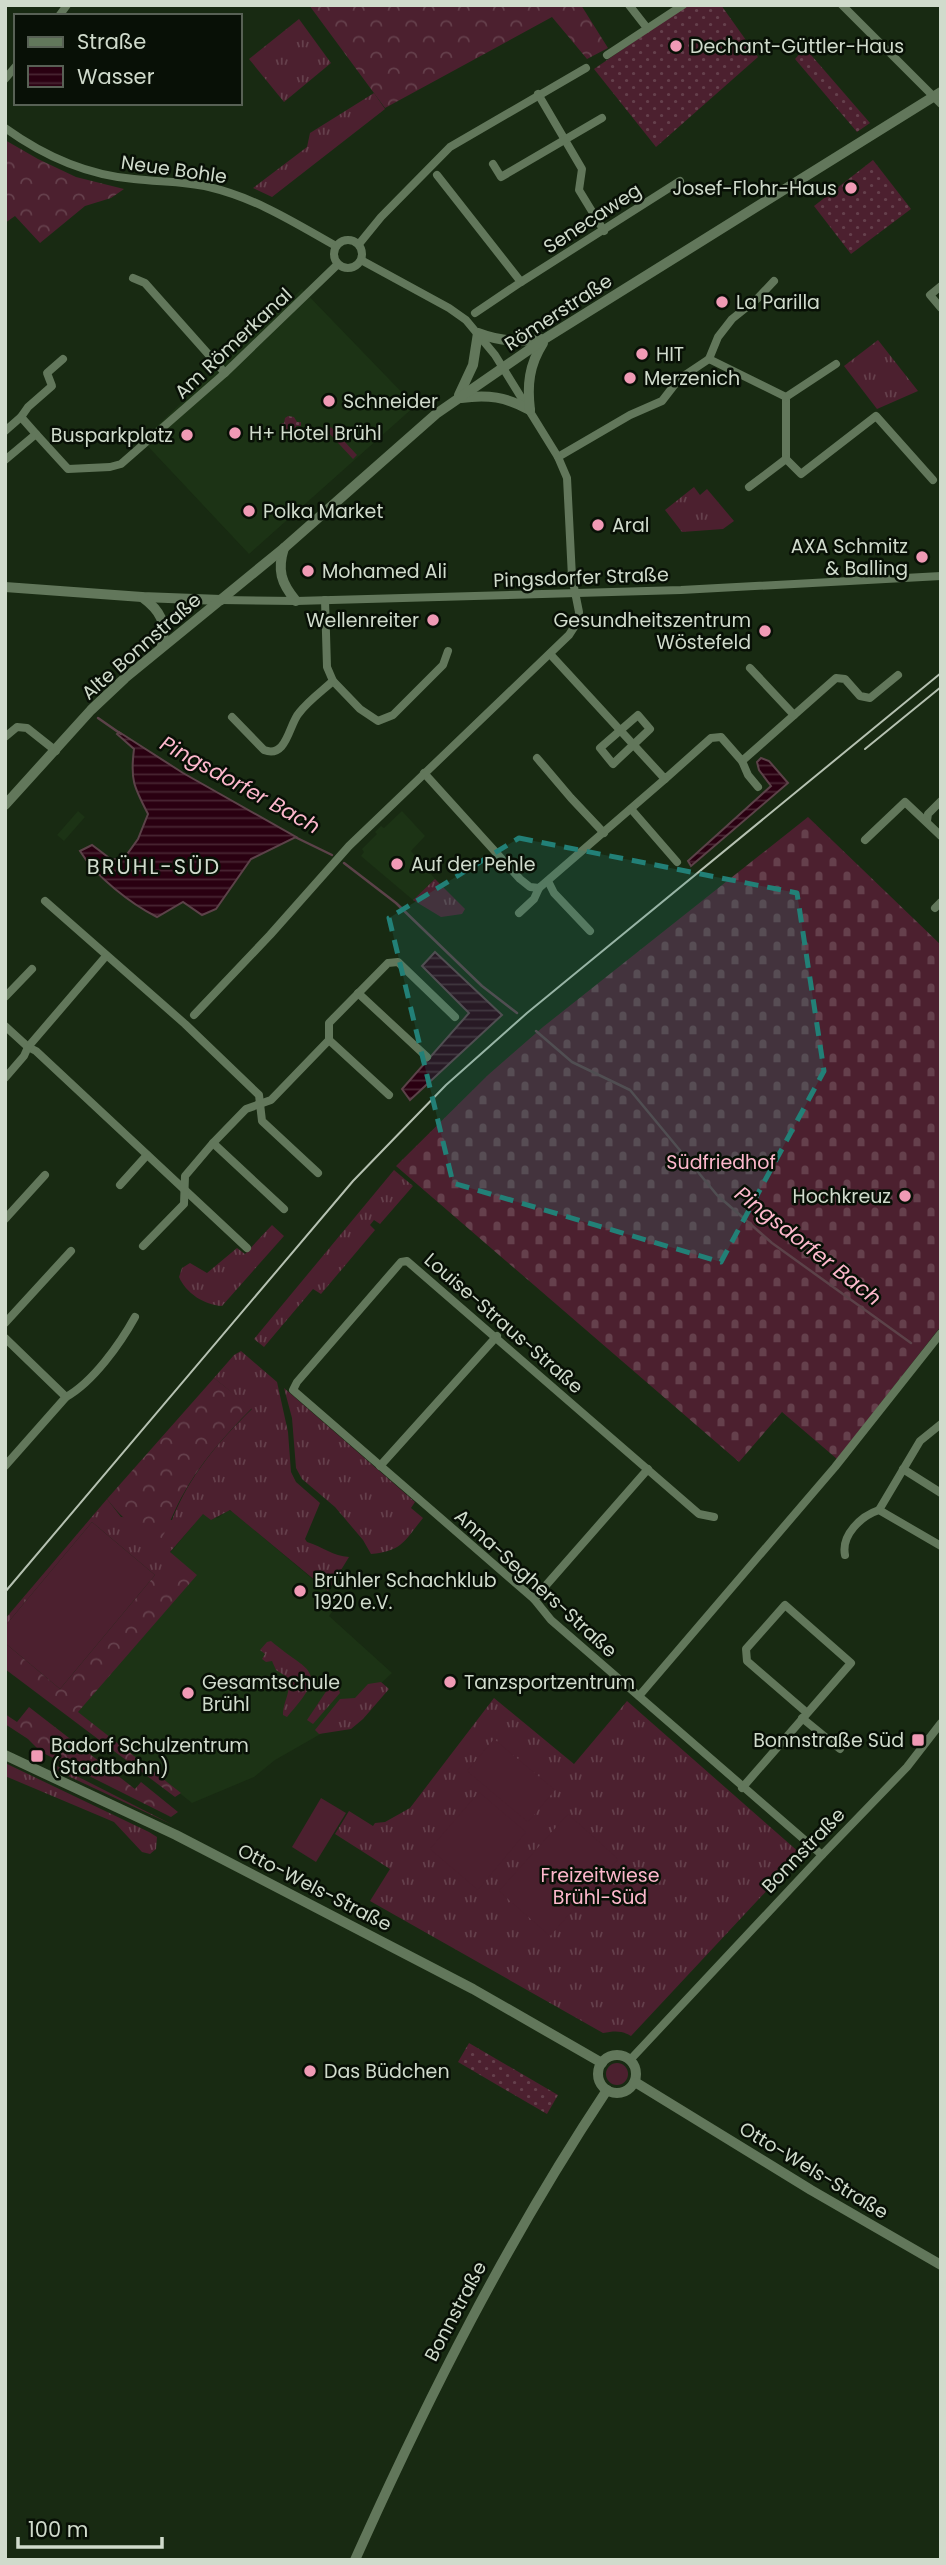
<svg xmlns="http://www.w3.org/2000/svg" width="946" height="2565" viewBox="0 0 946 2565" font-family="Poppins,sans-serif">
<defs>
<pattern id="grass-tufts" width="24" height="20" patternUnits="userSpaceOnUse" patternTransform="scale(1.75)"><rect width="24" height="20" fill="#4c202f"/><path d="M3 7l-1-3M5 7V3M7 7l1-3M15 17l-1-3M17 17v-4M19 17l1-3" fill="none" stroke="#65404c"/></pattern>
<pattern id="forest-crowns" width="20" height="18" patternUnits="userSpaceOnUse" patternTransform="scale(1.75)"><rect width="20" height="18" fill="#4c202f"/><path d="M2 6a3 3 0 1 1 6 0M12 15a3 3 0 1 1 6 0" fill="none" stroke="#65404c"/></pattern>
<pattern id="cemetery-stones" width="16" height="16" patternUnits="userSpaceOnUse" patternTransform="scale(1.75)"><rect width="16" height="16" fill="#4c202f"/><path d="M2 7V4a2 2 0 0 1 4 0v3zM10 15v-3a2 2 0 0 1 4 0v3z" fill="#65404c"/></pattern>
<pattern id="garden-dots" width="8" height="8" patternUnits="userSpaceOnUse" patternTransform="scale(1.75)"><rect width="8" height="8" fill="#4c202f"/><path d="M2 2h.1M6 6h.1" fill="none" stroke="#65404c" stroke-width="1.8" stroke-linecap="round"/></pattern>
<pattern id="water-rules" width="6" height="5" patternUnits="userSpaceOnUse" patternTransform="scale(1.75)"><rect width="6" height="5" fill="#2a0011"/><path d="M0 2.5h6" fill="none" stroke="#482532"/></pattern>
</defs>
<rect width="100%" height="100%" fill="#182a12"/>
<g fill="#1c3315">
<path d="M302,289l113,117 -166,148 -107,-114z"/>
<path d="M78,811l7,6 -21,24 -7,-6z"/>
<path d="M402,811l23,25 -14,15 24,28 -22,21 -52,-44 3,-4 -2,-3 15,-15 -2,-2 6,-6 3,2z"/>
<path d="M227,1510l6,2 107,90 -11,14 63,57 -54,51 -63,36 -21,17 -62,26 -115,-91 119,-137 -26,-22 33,-40 15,5z"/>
</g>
<g fill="url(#grass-tufts)">
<path d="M299,19l32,44 -47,39 -35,-43z"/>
<path d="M374,93l11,16 -113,88 -19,-9 54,-41 3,-14z"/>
<path d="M878,340l40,51 -41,18 -33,-43z"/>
<path d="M331,427l26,28 -4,4 -26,-28z"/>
<path d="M694,487l6,8 7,-6 27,32 -11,8 -41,3 -17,-22z"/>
<path d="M435,879l30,30 -3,5 -21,3 -28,-17z"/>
<path d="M394,1170l19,16 -33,38 -6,-4 -4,5 5,5 -54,64 -8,-5 -49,58 -10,-8z"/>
<path d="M272,1225l12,11 -62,70c-18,-1 -36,-13 -43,-29l3,-9 8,-5 17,10 30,-25 8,6z"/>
<path d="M241,1351l36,31 11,50 3,40 5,10 24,21 -15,36 2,3c16,5 26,14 42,15l-21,34 -98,-81 -19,10 -8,-6 -33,38 27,23h-42l-63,-53 -87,104v-7l102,-120 14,18 51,3c17,-44 47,-79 80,-111l-38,-31 20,-23z"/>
<path d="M284,1388l131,114 -4,6 12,10c-19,23 -20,33 -52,36l-8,-14 -28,-33 -33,-28 -6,-11 -4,-50z"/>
<path d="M271,1641c37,32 60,27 16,76l-4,-2c0,-15 9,-21 4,-38l-11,-7 -4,-9 -6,1 -4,-3 3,-5 -5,-4 7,-8z"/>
<path d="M381,1682l8,7 -26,30 -12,10 -32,5 -4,-4 25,-31 15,-1 13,-14z"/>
<path d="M327,1690h12l1,3 -27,31 -6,-4z"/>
<path d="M494,1698l80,66 53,-63 174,153 -170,182c-10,-6 -17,-5 -28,-3l-233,-132 20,-32 -55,-35 14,-23 24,15 2,-3 10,-1 25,-14z"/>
<path d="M5,1763l144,69 8,5 -1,12 -6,5 -8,-2 -28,-30 -109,-46z"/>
<path d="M55,1765l118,60 -120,-56z"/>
<circle cx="617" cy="2074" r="11"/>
</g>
<g fill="url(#forest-crowns)">
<path d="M309,5h272l27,43 -21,11 -35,-42 -167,91z"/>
<path d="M5,140l33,19 38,18 48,12 -13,9 -26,8 -45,37 -25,-27 -10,7z"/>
<path d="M214,1378l38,30c-27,27 -53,56 -71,90 -7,13 -12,27 -19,40 -24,-4 -40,-20 -55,-39z"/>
<path d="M155,1575h42l-119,137 103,81 -6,4 -170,-128v-26l55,46z"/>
<path d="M29,1707l106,82 6,-7 37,30 -7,5 -130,-65 -13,-13 -23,-15v-10l12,8z"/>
</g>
<path fill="url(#cemetery-stones)" d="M808,817l133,128v381l-104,133 -55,-47 -43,50 -343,-296 92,-91 55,-48z"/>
<g fill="url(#garden-dots)">
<path d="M687,5h34l37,52 -102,90 -62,-78z"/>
<path d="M805,48l65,75 -13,9 -62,-73z"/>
<path d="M873,160l38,49 -60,45 -37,-48z"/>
<path d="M288,416l6,1 3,5h4v4h-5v6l4,2 -11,2v-3h-5l-3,-10h3l1,-5z"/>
<path d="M469,2043l89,52 -11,19 -89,-52z"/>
</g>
<g fill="#4c202f">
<path d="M92,1522l63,53 -95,114 -55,-46v-17z"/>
<path d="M494,1739l61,51 -27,32 -61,-51z"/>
<path d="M479,1792l47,40 -48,58 -48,-41z"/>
<path d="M321,1798l25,15 -30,49 -24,-15z"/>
<path d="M568,1814l50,45 -68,77 -51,-45z"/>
</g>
<g fill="url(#water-rules)" stroke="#5c4249" stroke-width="2">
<path d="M119,732l64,41 113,64 -45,22 -35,50 -14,6 -19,-13 -26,15c-26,-13 -62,-41 -77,-66l12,-6 20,15 13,-3 13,-18 10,-25c-14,-27 -18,-34 -14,-65l-17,-15z"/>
<path d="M761,758l8,3 19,22 -97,83 -3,-5 83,-75 -12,-16 -2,-8z"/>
<path d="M435,952l67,63 -92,85 -8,-11 67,-76 -47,-47z"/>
</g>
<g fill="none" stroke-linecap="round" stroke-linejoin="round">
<g stroke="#5c4249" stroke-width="2.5">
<path d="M98,718l23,16"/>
<path d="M295,837l37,18"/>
<path d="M344,863l52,40 86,83 35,27"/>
<path d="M536,1031l36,31 58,28 87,105 55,48 139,100"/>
</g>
<g stroke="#62775b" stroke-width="8">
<path d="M629,5l18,23"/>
<path d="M842,5l99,99"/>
<path d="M59,16l8,-11"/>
<path d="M607,55l76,-50"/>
<path d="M5,79l11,-13"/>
<path d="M538,94l44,75 -3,21 25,41"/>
<path d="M5,128c39,28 81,47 129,51 25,3 50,2 75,8 47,11 86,36 127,59"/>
<path d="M493,164l8,13 101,-59"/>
<path d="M437,175l84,107 -46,31"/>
<circle cx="348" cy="254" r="14"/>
<path d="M359,244l22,-27 69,-70 136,-79"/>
<path d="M133,278l12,5 80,90"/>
<path d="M521,282l159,-101"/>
<path d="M941,286l-11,9 11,13"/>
<path d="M709,359l9,-22 14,-18 25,-20 17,-18"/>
<path d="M786,397v62l15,15 75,-58 57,64"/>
<path d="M786,397l50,-33"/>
<path d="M21,417l7,-10 24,-21 -5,-13 16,-14"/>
<path d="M5,431l16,-14 15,17"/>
<path d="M558,457l72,-42 32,-14 17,-22 30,-20 77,38"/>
<path d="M5,460l31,-26 32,35 42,-2 11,-3 104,-91 113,-109"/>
<path d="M749,487l37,-28"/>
<path d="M221,600l75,1 385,-11 260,-14"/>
<path d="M325,600l2,67 6,14 27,28 18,12 15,-6 50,-50 5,-14"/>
<path d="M550,654l115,125 46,-41 10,-1 21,24 94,-83 9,1 15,17 10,2 28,-23"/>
<path d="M750,668l44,47"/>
<path d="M638,715l12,14 -37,35 -13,-16z"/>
<path d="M232,717l32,33c23,9 25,-26 35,-37 9,-12 23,-22 34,-32"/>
<path d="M5,737l12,-10 10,1 29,23"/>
<path d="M537,758l34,40 33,35"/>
<path d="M742,761l6,14 10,12"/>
<path d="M424,773l96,106 10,8 9,1 126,-109"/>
<path d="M631,809l46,53"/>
<path d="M927,821l1,-7 13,-13"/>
<path d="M865,840l40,-38 36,34"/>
<path d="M548,881l6,12 36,38"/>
<path d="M45,901l140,123 74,71 3,26 56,52"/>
<path d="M935,908l6,-6"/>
<path d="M519,913l15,-14 5,-11"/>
<path d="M358,993l69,64"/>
<path d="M5,997l27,-28"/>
<path d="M194,1015l76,-80 79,-89 220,-211 9,-14 1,-9 -7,-35 -5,-99 -9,-21 -63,-102 -29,-35 -17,-12 -88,-48"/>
<path d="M5,1026l23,21 8,4 211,197"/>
<path d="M329,1040l60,55"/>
<path d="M5,1078l19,-22 4,-9 78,-91"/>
<path d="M213,1143l71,66"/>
<path d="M120,1185l27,-30"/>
<path d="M5,1219l40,-44"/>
<path d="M143,1246l41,-42 1,-28 28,-33 33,-34 25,-9 58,-60v-17l59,-60 10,-1 57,55"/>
<path d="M5,1323l66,-72"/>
<path d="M5,1338l61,59 -61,69"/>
<path d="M66,1397c27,-15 54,-53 69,-80"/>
<path d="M380,1466l117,-130"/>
<path d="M903,1469l38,24"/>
<path d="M879,1510l41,-69 21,-17"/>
<path d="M714,1517l-15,-3 -292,-253 -6,1 -104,120 -4,8 241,209 17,21 271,235"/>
<path d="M845,1555c-4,-20 16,-39 34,-45l62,36"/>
<path d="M534,1599l114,-130"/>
<path d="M639,1696l196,-229 106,-134"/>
<path d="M802,1718l38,31"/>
<path d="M742,1788l109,-125 -66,-58 -39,44 1,12 59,51"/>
<path d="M630,2060l192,-205 85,-88 34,-44"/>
</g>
<g stroke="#62775b" stroke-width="10">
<path d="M459,395l14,-30 5,-32c21,8 40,10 63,6"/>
<path d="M461,398c27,-4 45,-1 69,12"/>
<path d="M530,410c-3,-25 -1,-45 13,-67"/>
<path d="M284,548c-7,22 -3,35 12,53"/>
<path d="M5,587l137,10 79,3"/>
<path d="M142,597c19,14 25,26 20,49"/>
<path d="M5,805l86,-95 34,-32 159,-130 152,-134 110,-76 395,-246"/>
<path d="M5,1755l171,80 297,154 129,74"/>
<circle cx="617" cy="2074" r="19"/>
<path d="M635,2082l176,108 130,75"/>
<path d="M355,2560c73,-163 153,-321 252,-470"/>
</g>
<g stroke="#b5c1b1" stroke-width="2">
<path d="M865,749l76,-62"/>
<path d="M5,1592l348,-411 93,-96 81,-72 414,-340"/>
</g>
</g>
<path fill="#228077" fill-opacity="0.2" stroke="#228077" stroke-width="5" stroke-dasharray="14 9" stroke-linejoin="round" d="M519,838l278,55 27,178 -103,191 -268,-79 -64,-265z"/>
<g fill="#f09ab5" stroke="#081006" stroke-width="2.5">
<circle cx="676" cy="46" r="7"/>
<circle cx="851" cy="188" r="7"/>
<circle cx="722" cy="302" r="7"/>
<circle cx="642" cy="354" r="7"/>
<circle cx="630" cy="378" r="7"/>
<circle cx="329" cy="401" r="7"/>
<circle cx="235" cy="433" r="7"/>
<circle cx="187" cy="435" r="7"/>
<circle cx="249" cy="511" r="7"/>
<circle cx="598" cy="525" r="7"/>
<circle cx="922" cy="557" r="7"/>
<circle cx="308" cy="571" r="7"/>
<circle cx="433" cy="620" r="7"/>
<circle cx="765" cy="631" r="7"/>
<circle cx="397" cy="864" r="7"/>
<circle cx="905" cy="1196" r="7"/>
<circle cx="300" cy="1591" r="7"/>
<circle cx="450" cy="1682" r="7"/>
<circle cx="188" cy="1693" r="7"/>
<rect x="911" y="1733" width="14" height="14" rx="3.5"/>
<rect x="30" y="1749" width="14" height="14" rx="3.5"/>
<circle cx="310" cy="2071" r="7"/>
</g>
<g text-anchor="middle" stroke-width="5" stroke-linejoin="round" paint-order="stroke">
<g font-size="19" fill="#d0dbcc" stroke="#081006" text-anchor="start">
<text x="690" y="53">Dechant-Güttler-Haus</text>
<text x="837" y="195" text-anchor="end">Josef-Flohr-Haus</text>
<text x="736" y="309">La Parilla</text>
<text x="656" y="361">HIT</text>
<text x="644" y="385">Merzenich</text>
<text x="343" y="408">Schneider</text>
<text x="249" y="440">H+ Hotel Brühl</text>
<text x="173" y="442" text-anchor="end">Busparkplatz</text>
<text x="263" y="518">Polka Market</text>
<text x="612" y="532">Aral</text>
<text x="908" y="553" text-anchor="end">AXA Schmitz<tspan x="908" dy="22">&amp; Balling</tspan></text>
<text x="322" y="578">Mohamed Ali</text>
<text x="419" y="627" text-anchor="end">Wellenreiter</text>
<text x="751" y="627" text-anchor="end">Gesundheitszentrum<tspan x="751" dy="22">Wöstefeld</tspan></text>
<text x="411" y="871">Auf der Pehle</text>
<text x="891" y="1203" text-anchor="end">Hochkreuz</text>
<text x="314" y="1587">Brühler Schachklub<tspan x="314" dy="22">1920 e.V.</tspan></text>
<text x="202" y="1689">Gesamtschule<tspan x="202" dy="22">Brühl</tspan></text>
<text x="464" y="1689">Tanzsportzentrum</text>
<text x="904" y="1747" text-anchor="end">Bonnstraße Süd</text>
<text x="51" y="1752">Badorf Schulzentrum<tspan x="51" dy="22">(Stadtbahn)</tspan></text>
<text x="324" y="2078">Das Büdchen</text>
</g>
<g font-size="19" fill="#d0dbcc" stroke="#081006">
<text transform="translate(174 169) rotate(8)" y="7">Neue Bohle</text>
<text transform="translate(592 218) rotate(-33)" y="7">Senecaweg</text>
<text transform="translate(558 312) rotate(-33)" y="7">Römerstraße</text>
<text transform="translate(233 343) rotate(-43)" y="7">Am Römerkanal</text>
<text transform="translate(581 577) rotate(-2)" y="7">Pingsdorfer Straße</text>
<text transform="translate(141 646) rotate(-41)" y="7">Alte Bonnstraße</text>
<text transform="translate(504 1323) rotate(41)" y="7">Louise-Straus-Straße</text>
<text transform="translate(536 1583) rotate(42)" y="7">Anna-Seghers-Straße</text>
<text transform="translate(803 1850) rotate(-46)" y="7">Bonnstraße</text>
<text transform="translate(315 1887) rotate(27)" y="7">Otto-Wels-Straße</text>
<text transform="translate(814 2170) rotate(31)" y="7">Otto-Wels-Straße</text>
<text transform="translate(455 2311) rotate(-62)" y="7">Bonnstraße</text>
</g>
<g font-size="19" fill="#fdb8cc" stroke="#081006">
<text x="721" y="1169">Südfriedhof</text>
<text x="600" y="1882">Freizeitwiese<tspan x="600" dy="22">Brühl-Süd</tspan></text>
</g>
<g font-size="21" font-style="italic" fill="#fdb8cc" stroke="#081006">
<text transform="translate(240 785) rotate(29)" y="7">Pingsdorfer Bach</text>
<text transform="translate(808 1246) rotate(38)" y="7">Pingsdorfer Bach</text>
</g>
<g font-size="21" letter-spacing="2" fill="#d0dbcc" stroke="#081006">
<text x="154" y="874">BRÜHL-SÜD</text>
</g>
</g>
<rect width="946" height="2565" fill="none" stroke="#d0dbcc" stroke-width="14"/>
<rect x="14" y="14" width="228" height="91" fill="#081006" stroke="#586155" stroke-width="2"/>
<rect x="28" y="37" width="35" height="10" fill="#62775b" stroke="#586155" stroke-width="2"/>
<text x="77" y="49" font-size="21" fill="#d0dbcc">Straße</text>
<rect x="28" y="66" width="35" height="21" fill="url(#water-rules)" stroke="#586155" stroke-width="2"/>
<text x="77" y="84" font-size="21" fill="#d0dbcc">Wasser</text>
<path d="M18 2537v10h144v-10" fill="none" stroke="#d0dbcc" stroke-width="3.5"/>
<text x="28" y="2537" font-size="21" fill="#d0dbcc" stroke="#081006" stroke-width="5" paint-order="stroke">100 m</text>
</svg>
